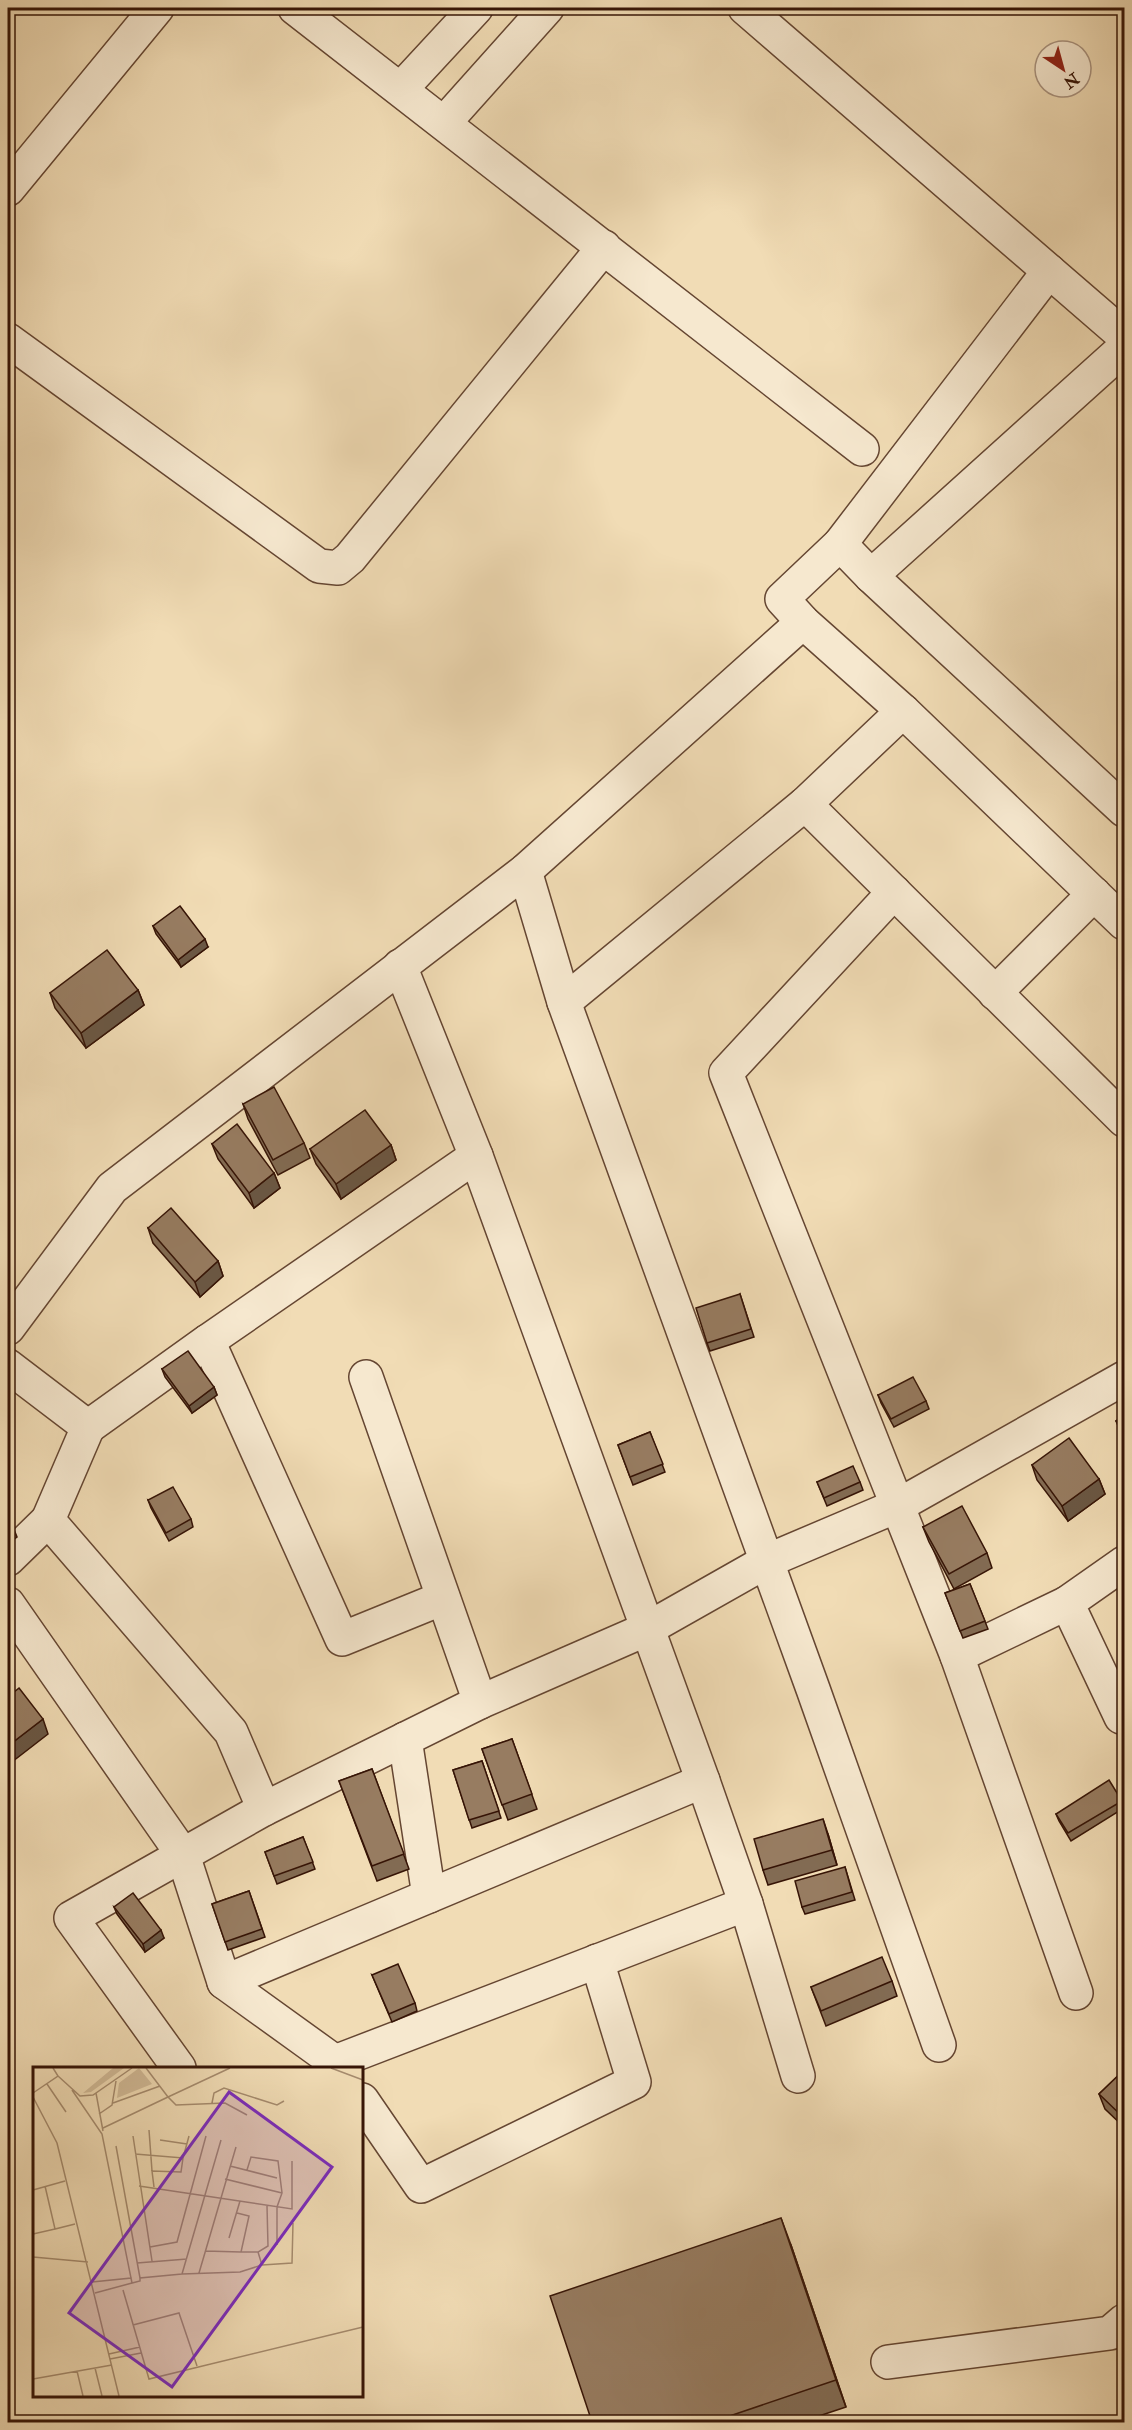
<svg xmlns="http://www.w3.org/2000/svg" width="1132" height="2430" viewBox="0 0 1132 2430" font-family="'IM FELL Double Pica',serif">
<rect width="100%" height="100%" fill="#f1dcb5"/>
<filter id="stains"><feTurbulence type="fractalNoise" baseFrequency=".00333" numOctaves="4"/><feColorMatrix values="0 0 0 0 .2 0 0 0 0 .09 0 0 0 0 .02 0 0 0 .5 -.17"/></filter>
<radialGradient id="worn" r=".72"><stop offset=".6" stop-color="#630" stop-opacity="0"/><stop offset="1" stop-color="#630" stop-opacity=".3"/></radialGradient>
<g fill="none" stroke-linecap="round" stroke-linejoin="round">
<defs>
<g id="minor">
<path d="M295,8l567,441"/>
<path d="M745,8l379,328"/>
<path d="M401,89l75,-81"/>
<path d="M444,123l103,-115"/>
<path d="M8,189l149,-181"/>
<path d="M8,340l311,226 19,2 12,-10 254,-311"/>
<path d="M1124,348l-253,228 253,234"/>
<path d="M840,544l209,-273"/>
<path d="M871,576l-31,-32 -58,55 21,23 100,89 221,212"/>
<path d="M805,804l319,316"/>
<path d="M525,871l39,131 249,687 126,356"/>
<path d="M894,892l-168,181 231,583 119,337"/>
<path d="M400,966l76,190 227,625 43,123 52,172"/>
<path d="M995,993l99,-99"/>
<path d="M564,1002l241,-198 98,-93"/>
<path d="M8,1328l104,-140 413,-317 278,-249"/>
<path d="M208,1341l268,-185"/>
<path d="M8,1366l80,61 -40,93 183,212 33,77"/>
<path d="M366,1377l114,325"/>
<path d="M88,1427l120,-86 134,298 101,-41"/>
<path d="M8,1559l40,-39"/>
<path d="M8,1604l175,251 41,127 111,80 4,6"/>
<path d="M957,1656l110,-53"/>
<path d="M1121,1717l-54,-114 57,-40"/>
<path d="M405,1739l24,157"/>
<path d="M224,1982l479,-201"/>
<path d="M335,2062l411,-158"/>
<path d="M179,2068l-108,-150 193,-109 216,-107 167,-73 120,-68 132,-56 225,-127"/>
<path d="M362,2100l59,86 213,-104 -37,-121"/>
<path d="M888,2362l222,-29 14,-12"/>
</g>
</defs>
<use href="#minor" stroke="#654632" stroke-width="36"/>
<use href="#minor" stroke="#f6e8cf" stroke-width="33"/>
</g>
<g fill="#826b53" stroke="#361406" stroke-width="1.5">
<path d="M153,926l55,21 -27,20 -25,-33z"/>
<path d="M138,990l6,15 -58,43 -31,-40 -5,-15z"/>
<path d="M243,1104l61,39 6,15 -32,17 -30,-56z"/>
<path d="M212,1144l62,29 6,15 -26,20 -36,-49z"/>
<path d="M391,1145l5,15 -55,39 -25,-35 -6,-15z"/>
<path d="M148,1228l70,33 5,15 -23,21 -47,-54z"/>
<path d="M740,1294l14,43 -44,14 -3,-8z"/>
<path d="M162,1369l52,18 3,8 -25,18 -27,-36z"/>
<path d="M878,1395l48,6 3,8 -35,18 -13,-24z"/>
<path d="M1125,1415v21l-6,-8 -3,-7z"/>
<path d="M650,1432l15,40 -32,13 -15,-40z"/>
<path d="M1032,1465l67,14 6,15 -37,27 -31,-41z"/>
<path d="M817,1482h43l3,8 -36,16z"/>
<path d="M148,1500l43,19 2,8 -24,14 -18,-33z"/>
<path d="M923,1527l64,26 5,15 -38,21 -25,-47z"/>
<path d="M970,1584l18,45 -25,9 -18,-45z"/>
<path d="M512,1739l25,70 -29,11 -26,-71z"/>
<path d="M482,1761l19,57 -29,10 -19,-58z"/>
<path d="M372,1769l37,100 -32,12 -38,-100z"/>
<path d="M1122,1801l2,7 -53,33 -12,-20 -3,-7z"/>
<path d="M828,1834l9,31 -69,20 -5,-15z"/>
<path d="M303,1837l12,32 -38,15 -12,-32z"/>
<path d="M845,1867l10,33 -50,14 -3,-7z"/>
<path d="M249,1891l16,46 -37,13 -16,-46z"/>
<path d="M114,1907l50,31 -19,14 -28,-38z"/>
<path d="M372,1975l43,28 2,8 -25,11z"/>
<path d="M892,1981l5,15 -71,30 -15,-39z"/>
<path d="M1125,2069v59l-20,-19 -6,-15z"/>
<path d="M791,2245l55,162 -45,15h-209z"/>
</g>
<g fill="#6a5744" stroke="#361406" stroke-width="1.5">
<path d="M205,939l3,8 -27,20 -3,-7z"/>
<path d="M138,990l6,15 -58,43 -5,-15z"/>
<path d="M391,1145l5,15 -55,39 -5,-15z"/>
<path d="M274,1173l6,15 -26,20 -5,-15z"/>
<path d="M218,1261l5,15 -23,21 -5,-15z"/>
<path d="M214,1387l3,8 -25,18 -3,-7z"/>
<path d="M1099,1479l6,15 -37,27 -6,-15z"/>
<path d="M11,1522l6,15 -9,7v-19z"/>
<path d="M43,1719l5,15 -40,31v-19z"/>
<path d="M823,1819l5,15 9,31 -5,-15z"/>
<path d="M161,1930l3,8 -19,14 -2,-8z"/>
<path d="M781,2218l10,27 55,162 -10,-27z"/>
</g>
<g fill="#977c61" stroke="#361406" stroke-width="1.5">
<path d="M180,906l25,33 -27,21 -25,-34z"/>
<path d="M107,950l31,40 -57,43 -31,-40z"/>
<path d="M274,1087l30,56 -31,17 -30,-56z"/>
<path d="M365,1110l26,35 -55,39 -26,-35z"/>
<path d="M237,1124l37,49 -25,20 -37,-49z"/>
<path d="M171,1208l47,53 -23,21 -47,-54z"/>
<path d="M740,1294l11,35 -44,14 -11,-35z"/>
<path d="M188,1351l26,36 -25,19 -27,-37z"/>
<path d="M913,1377l13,24 -35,18 -13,-24z"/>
<path d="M1125,1415v17l-9,-11z"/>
<path d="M650,1432l13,32 -33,13 -12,-32z"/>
<path d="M1069,1438l30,41 -37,27 -30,-41z"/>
<path d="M853,1466l7,16 -36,16 -7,-16z"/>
<path d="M173,1487l18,32 -25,14 -18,-33z"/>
<path d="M962,1506l25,47 -38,21 -26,-47z"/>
<path d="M8,1517l3,5 -3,3z"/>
<path d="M970,1584l15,37 -25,10 -15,-38z"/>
<path d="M19,1688l24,31 -35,27v-49z"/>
<path d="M512,1739l20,55 -30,11 -20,-56z"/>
<path d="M482,1761l17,50 -30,9 -16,-50z"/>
<path d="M372,1769l32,85 -32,12 -33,-85z"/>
<path d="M1109,1780l13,21 -54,32 -12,-19z"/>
<path d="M823,1819l9,31 -69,20 -9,-31z"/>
<path d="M303,1837l10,25 -39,14 -9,-24z"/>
<path d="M845,1867l7,25 -50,15 -7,-26z"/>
<path d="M249,1891l13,38 -37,13 -13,-38z"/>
<path d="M133,1893l28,37 -18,14 -29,-37z"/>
<path d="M882,1957l10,24 -71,30 -10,-24z"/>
<path d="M398,1964l17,39 -26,11 -17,-39z"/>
<path d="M1125,2069v50l-26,-25z"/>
<path d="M781,2218l55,162 -124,42h-120l-42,-126z"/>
</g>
<g transform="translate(33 2067)">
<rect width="330" height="330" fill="#f1dcb5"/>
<path d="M80,1h11l-33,24 -8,1zM106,1l13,16 -35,14 2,-15z" fill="#d1ba97"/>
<path fill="none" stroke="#a68c6f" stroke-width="1.5" d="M113,1l22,29 62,-29M298,1l32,12M25,9l22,20 13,-1 39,-27M14,17l19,28M39,23l30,44 29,144 -39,4M0,26l25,-17 -5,-8M63,26l7,38M0,30l24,46 62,253M80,36l47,-17M179,36l2,-10 10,-5 53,17 7,-4M66,47l13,-9 4,-24M70,61l65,-31 8,8 49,-2 22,12M116,63l3,41M100,69l19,125M127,73l27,4M83,79l24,132M102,87l48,4 6,-22M197,99l47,12M214,103l4,-13 27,4 4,32 -5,14v38M192,112l57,14M12,119l10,43 20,-5M106,119l153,23v-48M121,120l-2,-16 29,1 2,-14M0,123l32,-9M204,146l12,3 -8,36h17M0,167l22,-5M196,171l11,-37M117,180l27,-5 29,-106M172,184l36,1M0,190l55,5M104,196l50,-4M229,198l30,-2 1,-40M166,206l37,-126M149,207l39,-134M98,211l1,5 8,-2v-3l42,-4 58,-2 22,-7 -4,-13 10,-6 -1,-40M90,223l26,89 214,-52M62,226l37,-10M100,258l46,-12 18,53M76,287l31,-7M77,292l31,-6M62,301l7,28M44,304l6,25M0,312l79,-14"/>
<path fill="#7b2cbf" fill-opacity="0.15" stroke="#7b2cbf" stroke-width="3" d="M196,25l103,75 -160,220 -103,-74z"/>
<rect width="330" height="330" fill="none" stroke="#361406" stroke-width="3"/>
</g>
<rect width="1132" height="2430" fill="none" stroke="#f1dcb5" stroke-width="30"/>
<rect x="9" y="9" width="1114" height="2412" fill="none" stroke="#361406" stroke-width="3"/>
<rect x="15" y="15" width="1102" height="2400" fill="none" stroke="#361406" stroke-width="1.5"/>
<g transform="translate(1063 69) rotate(144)"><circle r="28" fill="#f6e8cf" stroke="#a9937f" stroke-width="1.5"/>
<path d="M0-4.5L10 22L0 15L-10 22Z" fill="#8f2418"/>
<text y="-9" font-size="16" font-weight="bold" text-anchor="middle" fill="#361406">N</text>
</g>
<rect width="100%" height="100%" filter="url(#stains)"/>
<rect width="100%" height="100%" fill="url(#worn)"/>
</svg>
